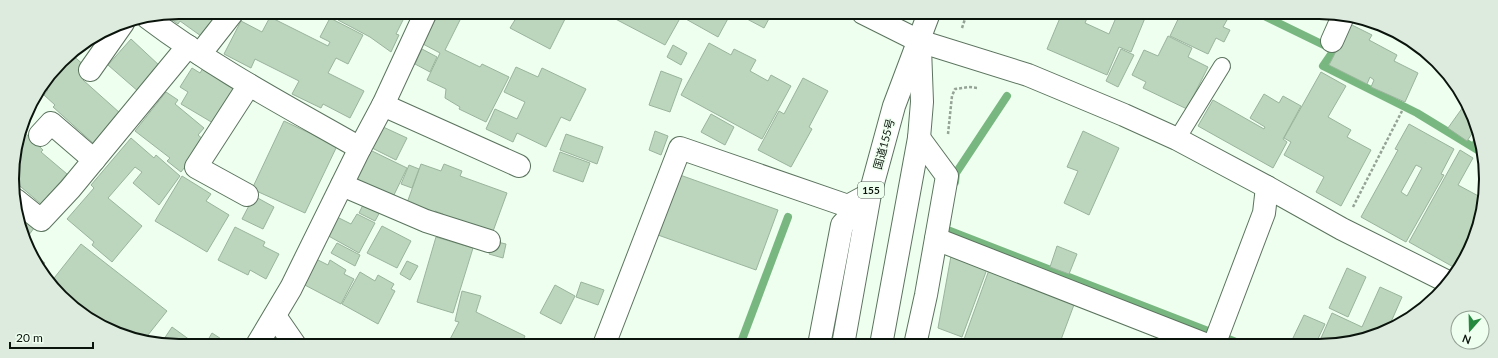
<svg xmlns="http://www.w3.org/2000/svg" width="1498" height="358" viewBox="0 0 1498 358" font-family="Lato,'Noto Sans JP',sans-serif">
<rect width="100%" height="100%" fill="#eefeef"/>
<g fill="none" stroke-linecap="round" stroke-linejoin="round">
<g stroke="#79b781" stroke-width="8">
<path d="M1258,13l76,37 -11,16 94,47 64,39"/>
<path d="M1474,147l6,-12"/>
<path d="M955,182l1,-9 51,-77"/>
<path d="M947,223l-2,6 263,102"/>
<path d="M1226,338l17,7"/>
<path d="M740,345l48,-128"/>
</g>
</g>
<g fill="#bcd6be" stroke="#9ab49c" fill-rule="evenodd">
<path d="M179,12h40l-18,24 -21,-15 -2,3 -13,-9z"/>
<path d="M331,12h76l-11,22 3,1 -8,17 -21,-15 -32,-17 2,-4z"/>
<path d="M439,12h25l-19,38 35,17 2,-3 27,13 -23,45 -27,-13 1,-2 -15,-9 1,-9 -19,-9 13,-27 -17,-9z"/>
<path d="M513,12h55v1l-18,36 -40,-21 8,-13z"/>
<path d="M604,13h79l-18,32z"/>
<path d="M687,13h44l-13,24 -34,-19z"/>
<path d="M750,13h22l-8,15 -17,-9z"/>
<path d="M1062,13h27l-4,10 24,11 9,-21h16l11,5 -14,34 -12,-5 -12,28 -60,-26z"/>
<path d="M1181,13h17l5,3 2,-3h9l13,7 -4,7 7,3 -6,12 -8,-4 -8,16 -38,-18z"/>
<path d="M270,17l58,29 2,-4 -10,-5 10,-19 33,17 -15,29 -12,-6 -8,15 36,18 -14,27 -27,-14 -2,4 -29,-14 7,-13 -44,-22 -4,9 -27,-14 17,-33 21,11z"/>
<path d="M1350,24l22,11 -3,5 28,15 -3,6 24,12 -13,29 -34,-15 3,-7 -4,-3 -3,7 -38,-19z"/>
<path d="M1168,36l24,12 -4,9 20,10 -21,42 -44,-21 3,-6 -14,-7 12,-25 14,6z"/>
<path d="M131,39l30,28 -22,25 -31,-27z"/>
<path d="M709,43l22,12 3,-6 22,11 -6,11 18,10 3,-6 20,11 -29,53 -81,-44z"/>
<path d="M673,45l14,8 -6,12 -14,-8z"/>
<path d="M422,49l15,8 -7,15 -15,-8z"/>
<path d="M1121,49l13,6 -16,32 -12,-6z"/>
<path d="M70,53l15,13 3,8 -5,6 37,33 -27,30 -40,-36 2,-2 -11,-10 4,-5 -4,-4z"/>
<path d="M516,67l22,10 4,-9 44,21 -16,32 -9,-4 -15,30 -29,-14 -4,9 -27,-13 9,-20 22,10 8,-17 -21,-10z"/>
<path d="M192,68l8,5 3,-5 32,19 -22,36 -32,-19 7,-12 -8,-5z"/>
<path d="M661,71l21,8 -12,33 -21,-7z"/>
<path d="M1321,72l25,14 -18,31 23,13 -4,7 24,13 -30,56 -25,-14 8,-15 -40,-22 7,-13 -7,-4z"/>
<path d="M803,78l25,13 -19,36 3,2 -21,38 -33,-17 21,-39 5,3z"/>
<path d="M166,92l12,8 -3,4 29,24 -6,7 7,6 -24,31 -14,-11 3,-3 -35,-27z"/>
<path d="M1264,94l15,9 4,-7 18,10 -18,33 4,3 -14,26 -75,-42 15,-26 51,29 1,-2 -15,-9z"/>
<path d="M1463,107l4,3 9,18 -9,13 -19,-13z"/>
<path d="M711,114l23,13 -9,18 -24,-13z"/>
<path d="M284,121l53,25 -32,67 -53,-24z"/>
<path d="M1409,124l45,25 -13,25 3,1 -38,67 -45,-25 37,-67 -3,-1zM1416,165l6,3 -15,28 -6,-4z"/>
<path d="M381,126l26,12 -11,22 -26,-13z"/>
<path d="M23,131l20,19 -2,2 26,22 -26,30 -27,-23 -2,-13z"/>
<path d="M655,131l13,5 -7,19 -12,-5z"/>
<path d="M1083,131l36,17 -30,67 -25,-12 14,-32 -11,-4z"/>
<path d="M566,134l37,13 -6,17 -37,-14z"/>
<path d="M131,138l23,20 2,-3 24,21 -21,29 -26,-22 9,-11 -7,-5 -27,31 34,28 -30,36 -20,-17 2,-3 -27,-23 27,-31 -3,-3z"/>
<path d="M370,150l37,18 -16,33 -37,-17z"/>
<path d="M1460,150l13,8 -15,27 26,14 1,2 -16,52 -12,16 -48,-27z"/>
<path d="M560,152l30,11 -7,19 -30,-11z"/>
<path d="M421,164l20,7 3,-7 18,7 -2,5 47,17 -15,41 -50,-18 1,-2 -8,-3 -1,2 -27,-10z"/>
<path d="M409,165l10,4 -7,19 -11,-4z"/>
<path d="M680,175l98,35 -22,60 -98,-35z"/>
<path d="M182,176l29,18 -5,7 23,14 -22,37 -52,-31z"/>
<path d="M254,196l20,11 -11,22 -21,-10z"/>
<path d="M365,201l16,9 -6,11 -16,-8z"/>
<path d="M357,214l18,9 -16,30 -34,-19 10,-18 16,8z"/>
<path d="M17,216l17,12 -8,11 -8,-17z"/>
<path d="M382,226l29,15 -14,27 -30,-15z"/>
<path d="M235,227l30,15 -2,4 16,8 -13,25 -16,-9 -2,5 -30,-15z"/>
<path d="M436,237l37,11 -20,65 -36,-11z"/>
<path d="M493,241l13,3 -3,14 -14,-4z"/>
<path d="M337,243l23,12 -5,11 -24,-13z"/>
<path d="M81,244l86,67 -23,29 -33,-11 -60,-47z"/>
<path d="M1057,246l20,8 -8,20 -19,-7z"/>
<path d="M33,253l12,10 -5,5z"/>
<path d="M951,256l36,13 -25,68 -24,-9z"/>
<path d="M314,258l14,7 2,-5 16,10 -2,4 10,5 -13,25 -40,-21z"/>
<path d="M407,261l11,5 -8,14 -10,-6z"/>
<path d="M1347,268l19,9 -18,40 -19,-9z"/>
<path d="M989,270l86,32 -16,43h-97z"/>
<path d="M360,272l15,9 3,-6 16,9 -3,5 4,2 -17,33 -36,-20z"/>
<path d="M581,282l23,8 -6,15 -22,-8z"/>
<path d="M555,285l20,11 -14,28 -21,-11z"/>
<path d="M1380,287l22,10 -15,34 -46,14h-23l14,-32 30,14z"/>
<path d="M462,291l19,5 -5,16 49,24 -4,9h-74l12,-23 -4,-1z"/>
<path d="M1304,315l21,9 -10,21h-6l-16,-7z"/>
<path d="M172,327l22,16 -1,2h-33z"/>
<path d="M212,333l17,11 -1,1h-23z"/>
</g>
<g fill="none" stroke-linecap="round" stroke-linejoin="round">
<defs>
<path id="lane" d="M1177,139l45,-73"/>
<g id="street">
<path d="M148,18c66,50 140,89 212,130"/>
<path d="M1332,41l12,-27"/>
<path d="M200,54l33,-42"/>
<path d="M90,70l33,-47"/>
<path d="M383,105l136,61"/>
<path d="M40,135l11,-12 43,37"/>
<path d="M342,185l84,36 63,20"/>
<path d="M247,195l-51,-28 53,-82"/>
<path d="M16,200l25,20 29,-31 118,-143"/>
<path d="M936,239l271,106"/>
<path d="M275,316l20,29"/>
<path d="M257,345l34,-57 69,-140 23,-43 43,-93"/>
<path d="M604,345l76,-197 168,58 22,-12"/>
<path d="M819,345l23,-120 24,-26"/>
<path d="M915,345l11,-50 21,-119 -28,-38"/>
<path d="M1214,345l50,-132 3,-26"/>
</g>
<path id="secondary" d="M863,13l56,28 109,34 96,40 53,24 90,48 75,42 106,53"/>
<g id="highway">
<path d="M843,345l27,-151 24,-88 35,-93"/>
<path d="M881,345l38,-207 3,-36 -2,-54"/>
</g>
</defs>
<use href="#lane" stroke="#5b745e" stroke-width="18"/>
<use href="#street" stroke="#5b745e" stroke-width="24"/>
<use href="#secondary" stroke="#5b745e" stroke-width="24"/>
<use href="#highway" stroke="#5b745e" stroke-width="24"/>
<g stroke="#95a396" stroke-width="2.5" stroke-dasharray="3 2" stroke-linecap="butt">
<path d="M962,28l5,-15"/>
<path d="M948,134l4,-38 3,-7 14,-2 9,1"/>
<path d="M1353,207l49,-96"/>
</g>
<use href="#lane" stroke="#fff" stroke-width="16"/>
<use href="#street" stroke="#fff" stroke-width="22"/>
<use href="#secondary" stroke="#fff" stroke-width="22"/>
<use href="#highway" stroke="#fff" stroke-width="22"/>
</g>
<g text-anchor="middle" stroke-width="3" stroke-linejoin="round" paint-order="stroke">
<rect fill="#eefeef" stroke="#4f5a50" stroke-width="1" x="858" y="182" width="26" height="16" rx="3"/>
<g font-size="10" font-weight="bold" fill="#0b140c">
<text x="871" y="194">155</text>
</g>
<g font-size="11" fill="#0b140c" stroke="#eefeef">
<text transform="translate(884 144) rotate(-75)" y="4">国道155号</text>
</g>
</g>
<path d="M0 0H1498V358H0ZM179 19H1319A160 160 0 0 1 1479 179V179A160 160 0 0 1 1319 339H179A160 160 0 0 1 19 179V179A160 160 0 0 1 179 19Z" fill="#dcebdd" fill-rule="evenodd"/>
<path fill="none" stroke="#0b140c" stroke-width="2" d="M179 19H1319A160 160 0 0 1 1479 179V179A160 160 0 0 1 1319 339H179A160 160 0 0 1 19 179V179A160 160 0 0 1 179 19Z"/>
<g transform="translate(1470 330) rotate(200)"><circle r="19" fill="#eefeef" stroke="#93a094"/>
<path d="M0-3L7 15L0 10L-7 15Z" fill="#25893e"/>
<text y="-6" font-size="11" font-weight="bold" text-anchor="middle" fill="#0b140c">N</text>
</g>
<path d="M10 342v6h83v-6" fill="none" stroke="#0b140c" stroke-width="2"/>
<text x="16" y="342" font-size="12" fill="#0b140c" stroke="#eefeef" stroke-width="3" paint-order="stroke">20 m</text>
</svg>
